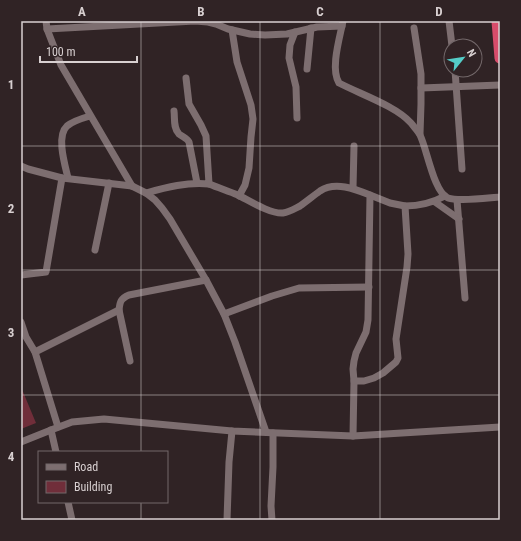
<svg xmlns="http://www.w3.org/2000/svg" width="521" height="541" viewBox="0 0 521 541" font-family="'Roboto Condensed',sans-serif">
<rect width="100%" height="100%" fill="#302325"/>
<path fill="#702e3a" d="M21,387l15,36 -15,6z"/>
<g fill="none" stroke-linecap="round" stroke-linejoin="round">
<g stroke="#7d6e70" stroke-width="7">
<path d="M46,21l1,8 14,36 71,121"/>
<path d="M343,21c-3,16 -13,48 -4,62 21,11 57,23 72,40 3,4 7,8 9,12 7,14 14,58 28,63 11,4 39,0 52,-1"/>
<path d="M449,21l3,25"/>
<path d="M414,28l7,46v30l-1,30"/>
<path d="M47,29l148,-8 13,1 8,2 12,5 22,5 15,1 22,-1 30,-7 25,-1"/>
<path d="M232,30l5,32 14,43 2,14 -2,18 -2,31 -4,17 -6,11"/>
<path d="M295,32l-5,13 -1,13 7,29 1,31"/>
<path d="M307,69l4,-41"/>
<path d="M455,70l7,99"/>
<path d="M421,88l79,-3"/>
<path d="M174,111c1,7 -1,17 5,23 4,3 8,4 10,8l8,41"/>
<path d="M21,166l7,3 34,9 70,8 14,7 9,7 7,8 8,11 36,61 18,34 11,28 31,90"/>
<path d="M68,178c-3,-13 -12,-42 -1,-52 6,-5 16,-8 23,-10"/>
<path d="M209,184c10,4 19,7 29,11 12,6 32,19 45,18 7,-1 11,-4 17,-7 7,-5 13,-10 20,-15 15,-10 35,-2 50,4l-2,125 -2,12 -10,21 -2,8 -1,8 1,12 -1,55"/>
<path d="M353,188l1,-42"/>
<path d="M146,193c21,-6 41,-11 63,-9l-3,-48 -5,-11 -12,-21 -3,-26"/>
<path d="M457,200l8,98"/>
<path d="M435,202l24,17"/>
<path d="M405,206c15,0 27,-3 40,-10"/>
<path d="M95,250l14,-67"/>
<path d="M21,275l25,-3 16,-94"/>
<path d="M224,314l48,-18 27,-8 70,-1"/>
<path d="M21,322l5,15 9,15 23,75"/>
<path d="M35,352l84,-42"/>
<path d="M130,361l-11,-51c1,-8 1,-11 10,-15l77,-15"/>
<path d="M354,381h10l10,-3 9,-5 13,-11 2,-4 -2,-19 11,-72 1,-13 -3,-48 -15,-3 -20,-8"/>
<path d="M51,430l5,22"/>
<path d="M21,442l30,-12 21,-8 32,-3 128,12 121,5 147,-9"/>
<path d="M68,502l4,18"/>
<path d="M227,520l2,-58 3,-31"/>
<path d="M272,520l-1,-14 2,-39v-34"/>
</g>
<path stroke="#d74c6b" stroke-width="11" d="M497,21l3,37"/>
</g>
<path fill="none" stroke="#d8d0d1" stroke-width="1" stroke-opacity="0.55" d="M141,21v431M260,21v499M380,21v499M21,146h479M21,270h479M21,395h479M141,502v18"/>
<rect width="521" height="541" fill="none" stroke="#302325" stroke-width="44"/>
<rect x="38" y="451" width="130" height="52" fill="#302325" stroke="#73686a"/>
<rect x="46" y="464" width="20" height="6" fill="#7d6e70" stroke="#73686a"/>
<text x="74" y="471" font-size="12" fill="#d8d0d1">Road</text>
<rect x="46" y="481" width="20" height="12" fill="#702e3a" stroke="#73686a"/>
<text x="74" y="491" font-size="12" fill="#d8d0d1">Building</text>
<g transform="translate(463 58) rotate(60)"><circle r="19" fill="#302325" stroke="#73686a"/>
<path d="M0-3L7 15L0 10L-7 15Z" fill="#54cdc8"/>
<text y="-6" font-size="11" font-weight="bold" text-anchor="middle" fill="#d8d0d1">N</text>
</g>
<path d="M40 56v6h97v-6" fill="none" stroke="#d8d0d1" stroke-width="2"/>
<text x="46" y="56" font-size="12" fill="#d8d0d1" stroke="#302325" stroke-width="3" paint-order="stroke">100 m</text>
<rect x="22" y="22" width="477" height="497" fill="none" stroke="#d8d0d1" stroke-width="1.5"/>
<g font-size="13" text-anchor="middle" font-weight="bold" fill="#d8d0d1">
<text x="82" y="16">A</text>
<text x="201" y="16">B</text>
<text x="320" y="16">C</text>
<text x="439" y="16">D</text>
<text x="11" y="89">1</text>
<text x="11" y="213">2</text>
<text x="11" y="337">3</text>
<text x="11" y="461">4</text>
</g>
</svg>
